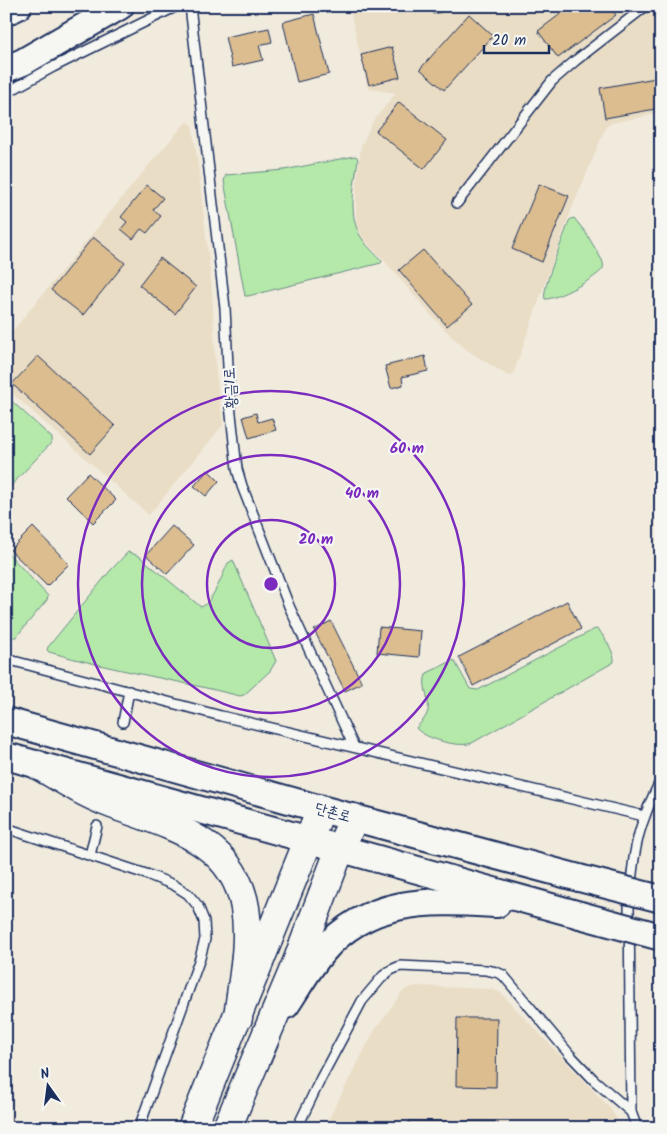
<svg xmlns="http://www.w3.org/2000/svg" width="667" height="1134" viewBox="0 0 667 1134" font-family="Kalam,'Poor Story',sans-serif">
<rect width="100%" height="100%" fill="#f1ebde"/>
<filter id="ink" filterUnits="userSpaceOnUse"><feTurbulence type="fractalNoise" baseFrequency=".02" numOctaves="2"/><feDisplacementMap in="SourceGraphic" scale="10" xChannelSelector="R" yChannelSelector="G"/><feConvolveMatrix kernelMatrix="1 2 1 2 8 2 1 2 1" color-interpolation-filters="sRGB"/></filter>
<g filter="url(#ink)">
<g fill="#eaddc6">
<path d="M349,6h312v107l-49,10 -6,4 -33,79 -22,60 -38,109 -5,1 -41,-26 -16,-14 -21,-22 -47,-55 -18,-18 -7,-12 -2,-10v-31l5,-42 12,-25 23,-28 -28,-4z"/>
<path d="M186,122h3l3,3 5,32 15,131 4,85 7,52 -74,90 -143,-127v-49l142,-173z"/>
<path d="M417,986l75,3 9,4 108,114 14,21h-299l49,-95 29,-41 6,-4z"/>
</g>
<g fill="#b5e9aa" stroke="#688c84">
<path d="M355,156l2,1 1,3c-4,25 -11,59 5,80 5,8 13,14 19,21l-1,2 -133,33h-3l-21,-115 2,-6 58,-5z"/>
<path d="M574,218l12,15 16,27c1,3 2,5 1,8 -4,9 -48,32 -58,31 -4,-10 20,-64 24,-78l2,-2z"/>
<path d="M6,396l46,42v4l-46,49z"/>
<path d="M6,551l42,45 -1,4 -31,37 -10,1z"/>
<path d="M128,552l11,4 62,51c11,-4 22,-33 27,-44l5,-3 43,101 -6,10 -26,24 -4,1c-63,-16 -129,-26 -191,-44l-2,-2 1,-3 62,-76z"/>
<path d="M595,629l4,1c6,9 16,22 15,32l-142,81c-13,5 -47,-4 -56,-15 3,-4 8,-8 10,-12 8,-13 -7,-31 1,-43l27,-13 16,29 8,1z"/>
</g>
<g fill="#dbbd8f" stroke="#1b2f5e">
<path d="M430,6h35l-32,8z"/>
<path d="M571,6h38l7,9 -58,43 -20,-27z"/>
<path d="M314,14l15,60 -32,8 -14,-60z"/>
<path d="M469,14l24,22 -49,54 -24,-21z"/>
<path d="M269,28l3,14 -13,3 4,15 -31,7 -7,-30z"/>
<path d="M392,47l8,30 -31,8 -8,-30z"/>
<path d="M661,77v31l-56,10 -5,-30z"/>
<path d="M399,102l48,38 -23,29 -48,-38z"/>
<path d="M539,184l30,12 -27,66 -30,-13z"/>
<path d="M147,185l16,13 -10,12 8,6 -14,17 -6,-4 -8,10 -12,-10 6,-7 -6,-5z"/>
<path d="M93,237l32,26 -42,52 -32,-25z"/>
<path d="M423,250l49,55 -25,21 -48,-56z"/>
<path d="M160,258l36,29 -21,27 -36,-29z"/>
<path d="M38,356l77,70 -25,28 -78,-70z"/>
<path d="M425,356l3,15 -26,6 1,8 -12,3 -6,-22z"/>
<path d="M256,413l2,9 14,-4 4,12 -27,8 -6,-21z"/>
<path d="M208,470l11,11 -13,15 -12,-10z"/>
<path d="M88,473l28,27 -23,23 -27,-27z"/>
<path d="M172,526l22,19 -27,29 -21,-19z"/>
<path d="M33,527l36,37 -22,22 -37,-36z"/>
<path d="M567,601l14,28 -108,57 -14,-29z"/>
<path d="M331,621l31,62 -17,8 -31,-61z"/>
<path d="M379,627l42,4 -2,26 -42,-4z"/>
<path d="M457,1018h40l-1,69 -40,-1z"/>
<path d="M409,1121l89,1v6h-89z"/>
</g>
<g fill="none" stroke-linecap="round" stroke-linejoin="round">
<defs>
<g id="service">
<path d="M190,6l35,302 5,97 7,64 5,17 47,120 65,141"/>
<path d="M6,93l47,-26 124,-61"/>
<path d="M457,203l95,-122 23,-20 71,-55"/>
<path d="M6,659l215,57 423,100"/>
<path d="M123,722l6,-31"/>
<path d="M6,828l143,47 25,10 14,9 10,12 6,15 1,18 -5,19 -61,170"/>
<path d="M90,855l7,-29"/>
<path d="M297,1128l24,-50 41,-77 21,-25 8,-6 9,-4 86,4 10,2 7,3 67,80 24,25 37,32"/>
<path d="M637,1128l-6,-16 -2,-209c3,-30 5,-60 16,-87 4,-12 10,-24 16,-36"/>
</g>
<g id="secondary">
<path d="M6,12l12,-6"/>
<path d="M6,69l17,-7 97,-56"/>
<path d="M6,721l315,88 258,69"/>
<path d="M6,756l574,159"/>
<path d="M286,1005c12,-18 23,-38 37,-54 47,-55 109,-50 174,-47"/>
</g>
<g id="motorway">
<path d="M38,765c24,14 47,29 74,39 55,21 122,35 133,104 6,35 -3,74 -7,110"/>
<path d="M192,1128l129,-319"/>
<path d="M227,1128l70,-166 43,-113 14,-31"/>
</g>
</defs>
<use href="#service" stroke="#1b2f5e" stroke-width="12"/>
<use href="#secondary" stroke="#1b2f5e" stroke-width="30"/>
<use href="#motorway" stroke="#1b2f5e" stroke-width="31"/>
<use href="#service" stroke="#f6f6f2" stroke-width="9"/>
<use href="#secondary" stroke="#f6f6f2" stroke-width="26"/>
<use href="#motorway" stroke="#f6f6f2" stroke-width="28"/>
<defs>
<g id="secondary-bridge">
<path d="M579,878l82,21"/>
<path d="M580,915l81,22"/>
</g>
</defs>
<use href="#secondary-bridge" stroke="#1b2f5e" stroke-width="30" stroke-linecap="butt"/>
<use href="#secondary-bridge" stroke="#f6f6f2" stroke-width="26"/>
</g>
</g>
<g fill="none" stroke="#7b2cbf" stroke-width="2.5">
<circle cx="271" cy="584" r="64"/>
<circle cx="271" cy="584" r="129"/>
<circle cx="271" cy="584" r="193"/>
</g>
<g text-anchor="middle" stroke-width="4.5" stroke-linejoin="round" paint-order="stroke">
<g font-size="15" fill="#1b2f5e" stroke="#f6f6f2">
<text transform="translate(230 388) rotate(-93)" y="5">황금1로</text>
<text transform="translate(333 812) rotate(15)" y="5">단촌로</text>
</g>
</g>
<circle cx="271" cy="584" r="8" fill="#7b2cbf" stroke="#f6f6f2" stroke-width="2.5"/>
<g font-size="15" text-anchor="middle" font-weight="bold" fill="#7b2cbf" stroke="#f6f6f2" stroke-width="4.5" stroke-linejoin="round" paint-order="stroke">
<text x="407" y="453">60 m</text>
<text x="362" y="498">40 m</text>
<text x="316" y="544">20 m</text>
</g>
<rect width="667" height="1134" fill="none" stroke="#f6f6f2" stroke-width="25"/>
<rect x="12" y="12" width="642" height="1109" fill="none" stroke="#1b2f5e" stroke-width="2" filter="url(#ink)"/>
<g transform="translate(48 1086) rotate(346)" stroke="#f6f6f2" stroke-width="4" paint-order="stroke">
<path d="M0-4L9 19L0 12L-9 19Z" fill="#1b2f5e"/>
<text y="-8" font-size="14" font-weight="bold" text-anchor="middle" fill="#1b2f5e">N</text>
</g>
<path d="M484 45v8h65v-8" fill="none" stroke="#1b2f5e" stroke-width="2.5"/>
<text x="492" y="45" font-size="15" fill="#1b2f5e" stroke="#f6f6f2" stroke-width="4" paint-order="stroke">20 m</text>
</svg>
